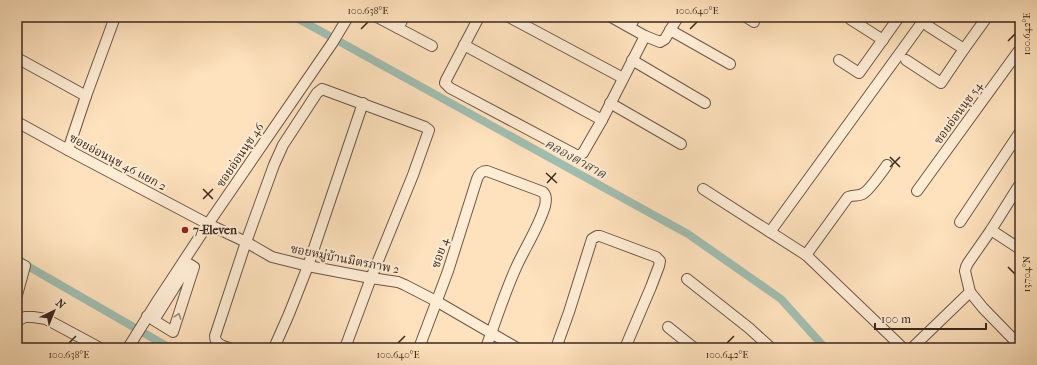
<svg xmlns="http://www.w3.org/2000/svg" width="1037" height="365" viewBox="0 0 1037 365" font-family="'IM FELL French Canon','Noto Serif Thai',serif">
<rect width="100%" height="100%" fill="#fee2bd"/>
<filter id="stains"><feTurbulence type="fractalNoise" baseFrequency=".005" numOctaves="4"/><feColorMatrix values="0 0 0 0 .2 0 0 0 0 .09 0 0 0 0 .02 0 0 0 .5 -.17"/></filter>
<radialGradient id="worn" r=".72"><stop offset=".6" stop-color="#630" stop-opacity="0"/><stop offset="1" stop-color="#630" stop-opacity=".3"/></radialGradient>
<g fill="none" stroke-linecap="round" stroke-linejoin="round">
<g stroke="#a0beb0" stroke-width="8">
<path d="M295,17l393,217 93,65 44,49"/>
<path d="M21,261l10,7 139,80"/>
</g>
<defs>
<g id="minor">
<path d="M377,17l55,29"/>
<path d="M479,17l-33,63 -1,3 5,5 128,68 5,-3 19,-33 43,-84"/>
<path d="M509,17l114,61"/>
<path d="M611,17l34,19 15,6 5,-3 13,-22"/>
<path d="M746,17l8,5"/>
<path d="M850,19l33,21"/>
<path d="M632,23l3,-6"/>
<path d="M928,26l36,23"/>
<path d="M398,28l6,-11"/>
<path d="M670,30l60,34"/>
<path d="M464,45l138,75"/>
<path d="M17,58l69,38"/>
<path d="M632,60l73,43"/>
<path d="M839,60l20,13 40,-56"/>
<path d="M906,60l35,23 23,-34 23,-32"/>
<path d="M610,103l71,41"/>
<path d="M17,122l51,28 140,74 38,18 26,15 36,9 63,12 27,4 7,3 31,16 81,47"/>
<path d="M68,150l18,-54 29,-79"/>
<path d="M1020,184l-29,46 -23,33 -2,4 -1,4 5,21 13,16 37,38"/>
<path d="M703,189l103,66 97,93"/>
<path d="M917,191l103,-142"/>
<path d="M960,222l60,-90"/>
<path d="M991,230l29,19"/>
<path d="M770,232l156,-215"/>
<path d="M806,255l42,-58c6,-3 11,0 16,-4 6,-4 18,-21 23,-28"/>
<path d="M17,262l8,4 -8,29"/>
<path d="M687,279l62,49 22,20"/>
<path d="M147,316l26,16 21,-65 -5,-3 -35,56"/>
<path d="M17,321l8,-4h8l13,2 54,29"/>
<path d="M668,327l26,21"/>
<path d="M128,348l30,-48 50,-76 125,-182 15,-25"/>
<path d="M229,348c-6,-2 -14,-4 -14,-12l31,-94 28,-77 9,-20 34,-52 5,-4 103,38 4,3 -16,45 -42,103 -26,70"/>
<path d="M274,348l15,-34 19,-48 55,-163"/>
<path d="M419,348l29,-77 29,-92c2,-5 4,-8 10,-8l56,21c4,4 3,9 2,14 -7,23 -21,43 -30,64 -11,25 -20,52 -29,78"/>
<path d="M556,348l13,-36 23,-73 5,-3h3l56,21 4,4 -1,5 -8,21 -26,61"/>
<path d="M912,348l58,-56"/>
</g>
</defs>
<use href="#minor" stroke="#6c5646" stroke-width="12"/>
<use href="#minor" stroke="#feecd4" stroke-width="10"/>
</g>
<defs><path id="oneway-chevron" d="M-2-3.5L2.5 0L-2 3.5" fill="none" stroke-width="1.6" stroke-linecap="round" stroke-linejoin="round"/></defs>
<use stroke="#9c8a79" href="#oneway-chevron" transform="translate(178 316) rotate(-72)"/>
<path fill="none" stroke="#3b281e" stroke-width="1.5" d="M361,29l7,-7M690,29l7,-7M1008,41l7,-7M890,157l10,10M890,167l10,-10M546,173l11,10M547,183l9,-10M203,189l10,10M203,199l10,-10M1008,267l7,7M69,343l7,-7M398,343l7,-7M727,343l7,-7"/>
<circle fill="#8f2418" stroke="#feecd4" stroke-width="1.5" cx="185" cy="230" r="4"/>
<g text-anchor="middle" stroke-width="4" stroke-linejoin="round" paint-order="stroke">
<g font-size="12" fill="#3b281e" stroke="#feecd4">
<text transform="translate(958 113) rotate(-54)" y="4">ซอยอ่อนนุช 54</text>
<text transform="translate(240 155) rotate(-56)" y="4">ซอยอ่อนนุช 46</text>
<text transform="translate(118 162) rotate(28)" y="4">ซอยอ่อนนุช 46 แยก 2</text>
<text transform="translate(440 253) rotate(-71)" y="4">ซอย 4</text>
<text transform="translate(345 259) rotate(11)" y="4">ซอยหมู่บ้านมิตรภาพ 2</text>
</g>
<g font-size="12" font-weight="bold" fill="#3b281e" stroke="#feecd4" text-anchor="start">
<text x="193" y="234">7-Eleven</text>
</g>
<g font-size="13" font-style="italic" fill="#544e42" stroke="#feecd4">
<text transform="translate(576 158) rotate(29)" y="5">คลองตาสาด</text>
</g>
</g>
<rect width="1037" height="365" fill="none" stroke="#fee2bd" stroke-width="44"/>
<g transform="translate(54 311) rotate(43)" stroke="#feecd4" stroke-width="3" paint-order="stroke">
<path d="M0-3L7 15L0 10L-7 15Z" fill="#3b281e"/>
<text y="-6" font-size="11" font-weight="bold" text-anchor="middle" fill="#3b281e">N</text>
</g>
<path d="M875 323v6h111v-6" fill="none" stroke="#3b281e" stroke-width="2"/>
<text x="881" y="323" font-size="12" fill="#3b281e" stroke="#feecd4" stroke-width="3" paint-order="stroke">100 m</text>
<rect x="22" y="22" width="993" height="321" fill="none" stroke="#3b281e" stroke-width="1.5"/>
<g font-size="10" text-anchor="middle" fill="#3b281e">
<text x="368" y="14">100.638°E</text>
<text x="697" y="14">100.640°E</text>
<text transform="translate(1026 34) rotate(-90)" y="4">100.642°E</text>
<text transform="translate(1026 274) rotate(-90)" y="4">13.704°N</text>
<text x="69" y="358">100.638°E</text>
<text x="398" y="358">100.640°E</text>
<text x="727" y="358">100.642°E</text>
</g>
<rect width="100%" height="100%" filter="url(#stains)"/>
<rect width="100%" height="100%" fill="url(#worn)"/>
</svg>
